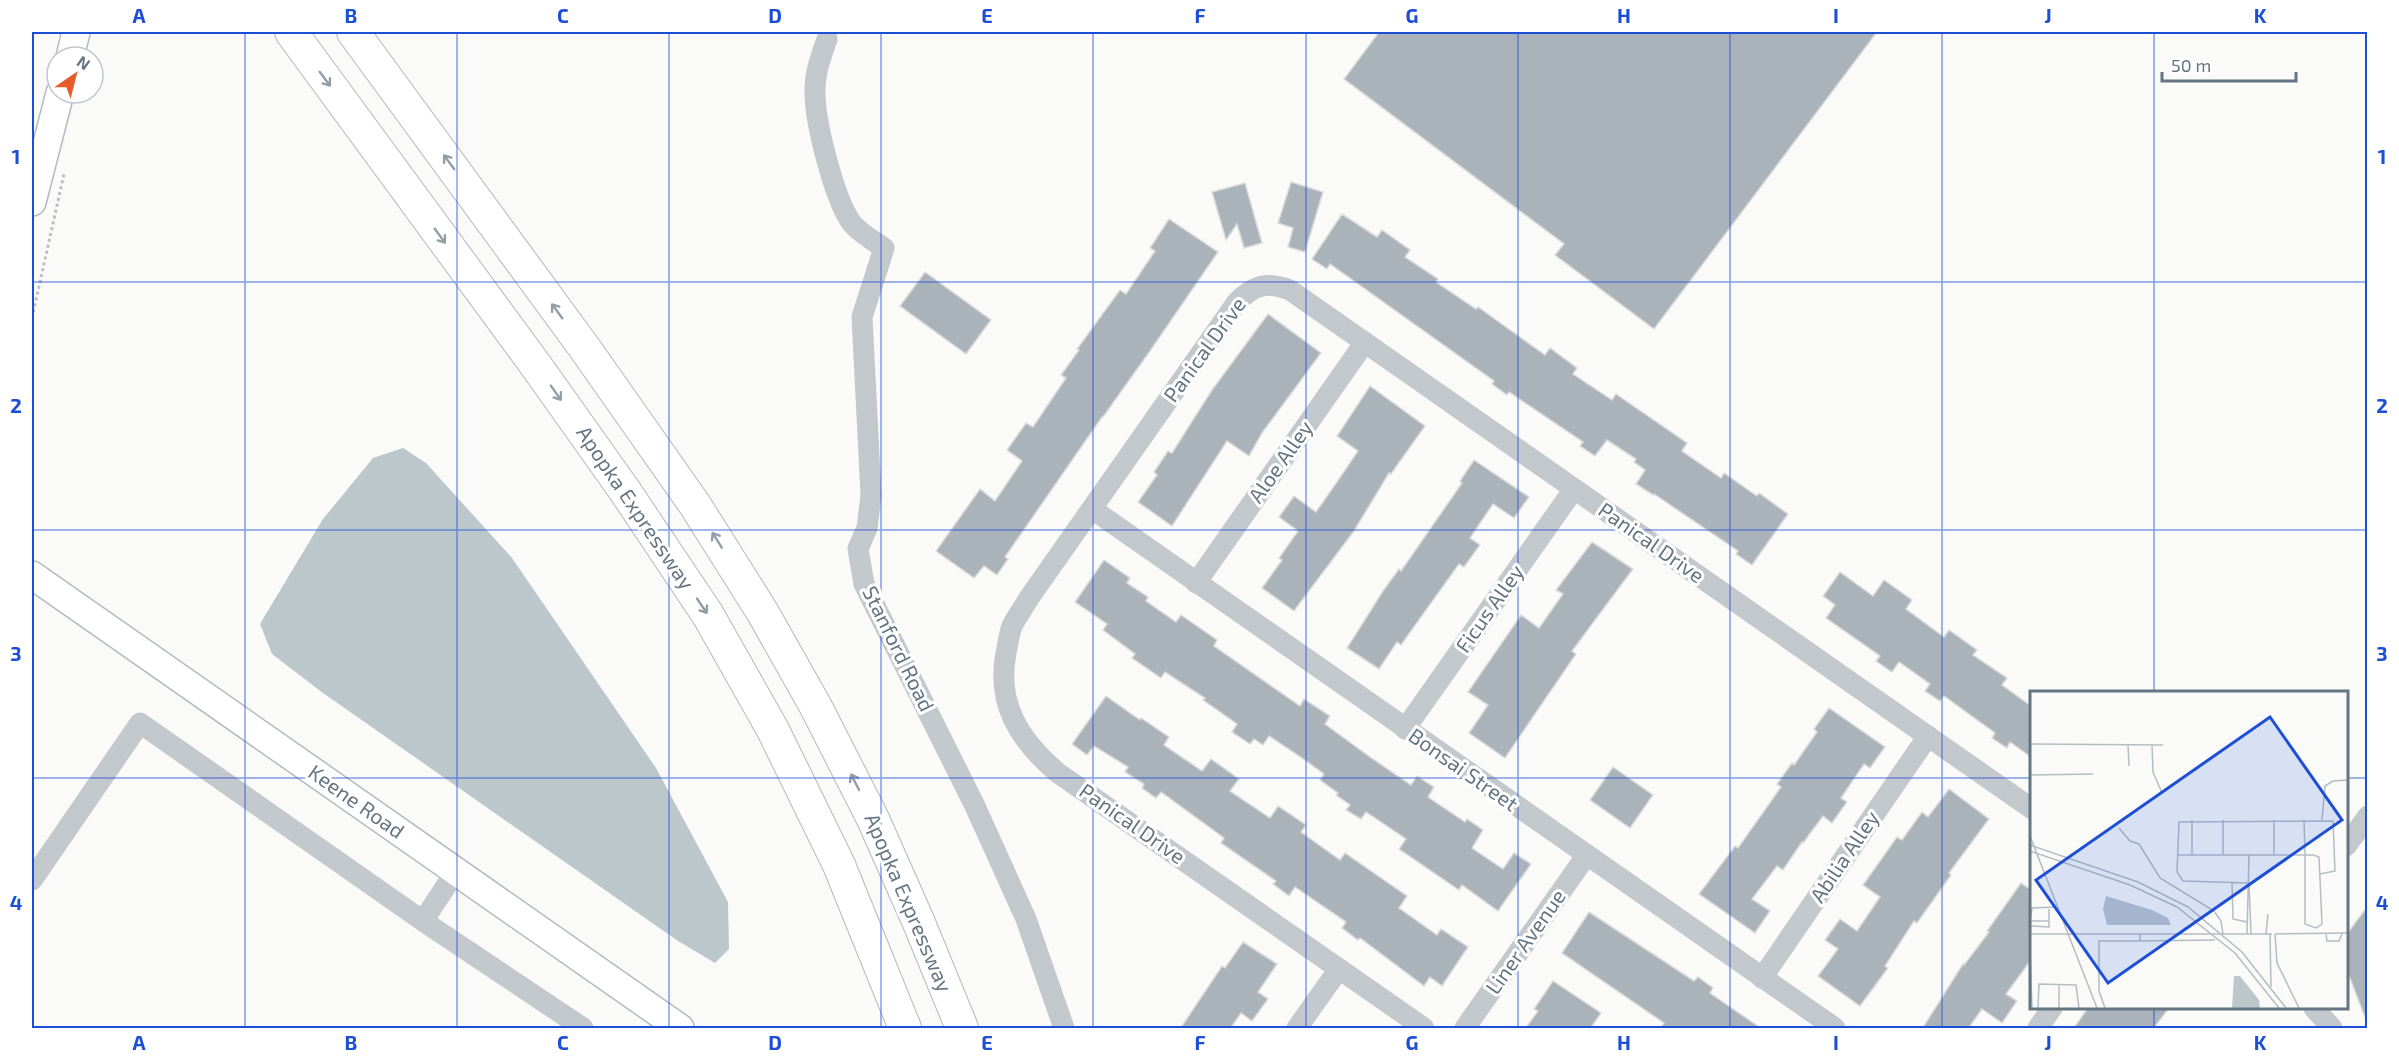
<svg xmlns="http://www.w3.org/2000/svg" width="2399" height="1060" viewBox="0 0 2399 1060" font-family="'Exo 2',sans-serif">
<rect width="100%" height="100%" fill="#fafaf8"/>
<path fill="#bcc7cc" d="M403,448l23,15 86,95 144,210 72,134 1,47 -14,14 -37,-22 -355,-248 -51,-39 -12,-30 63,-105 50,-61z"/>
<g fill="#aab3b9" stroke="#dcdcda" stroke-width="1.5">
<path d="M1379,32h498l-223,297 -99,-74 9,-11 -220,-165z"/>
<path d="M1291,182l32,10 -18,60 -17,-5 5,-19 -15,-5z"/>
<path d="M1245,183l17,60 -18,5 -7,-24 -11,16 -14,-48z"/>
<path d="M1342,214l35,23 5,-7 28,20 -5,7 33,22 -2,3 40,27 2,-2 67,48 5,-7 27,20 -4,6 39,26 4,-6 71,49 -5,8 39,27 3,-5 33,23 2,-3 29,21 -36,51 -16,-11 2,-3 -84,-57 -1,1 -17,-11 9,-14 -11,-8 2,-3 -29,-19 -12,16 -15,-10 3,-4 -74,-50 -2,3 -15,-11 2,-3 -164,-117 -3,5 -15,-10z"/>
<path d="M1169,219l49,33 -68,99 -47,66h-1l-97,140 3,2 -11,16 -13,-9 -10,12 -38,-27 44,-62 15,12 27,-40 -15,-11 19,-27 7,4 33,-49 -5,-3 18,-25 -2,-1 43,-59 6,4 29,-43 -5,-3z"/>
<path d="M925,272l66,48 -25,34 -66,-48z"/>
<path d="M1268,314l53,39 -59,80 -13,23 -22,-15 -55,85 -34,-24 19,-27 -3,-3 14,-21 4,2 40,-63z"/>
<path d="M1370,386l55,40 -34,48 -2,-1 -35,58 -60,80 -32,-23 20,-28 -3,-2 19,-27 -19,-14 15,-21 22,16 23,-33 19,-28 -21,-15z"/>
<path d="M1474,460l55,37 -15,21 -21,-14 -23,34 10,7 -16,22 -5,-3 -58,81 -4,-3 -18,27 -32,-21 36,-57 16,-22 2,2 61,-88 -2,-2z"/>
<path d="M1592,542l41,27 -61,82 4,3 -71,104 -36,-25 19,-28 -20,-13 53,-77 18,13 24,-34 -7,-4z"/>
<path d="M1104,560l26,18 -3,5 21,14 -2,4 30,21 5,-7 16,11 20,14 -3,6 86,60 4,-7 26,17 -5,8 45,33 41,28 6,-9 17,11 -6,10 37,25 2,-3 16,11 -11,18 31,21 11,-16 17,11 -33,47 -36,-26 -3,5 -60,-41 7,-10 -40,-27 -5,7 -15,-9 4,-5 -14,-10 2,-2 -18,-13 4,-6 -22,-16 -33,-22 -6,9 -9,-6 -4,5 -18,-12 5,-8 -34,-24 2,-2 -40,-26 -4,6 -29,-20 3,-4 -32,-24 4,-6 -32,-22z"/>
<path d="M1840,572l33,24 11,-16 28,20 -6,9 38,28 5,-7 28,20 -4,5 34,23 -5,7 29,21v51l-21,-15 -3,6 -15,-10 3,-5 -51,-37 -4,5 -15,-10 5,-7 -31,-22 -7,10 -16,-11 4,-5 -54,-38 9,-13 -12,-9z"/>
<path d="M1106,696l34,24 1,-2 28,19 -5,8 38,26 9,-12 28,20 -9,12 40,27 8,-12 28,19 -5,7 39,28 5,-7 62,43 -8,12 38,27 4,-6 27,18 -26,39 -12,-9 -6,9 -64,-48 -2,2 -16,-12 4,-6 -51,-35 -6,9 -16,-12 3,-3 -55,-38 3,-5 -63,-46 -5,6 -14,-10 2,-4 -19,-12 3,-5 -34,-21 -7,9 -15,-11z"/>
<path d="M1829,708l56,39 -15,21 -6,-4 -23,34 6,4 -15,21 -9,-7 -20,27 -1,-1 -19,28 -6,-4 -25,33 18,12 -15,22 -56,-39 36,-48 3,2 43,-61 -4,-3 15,-21 2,2 23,-33 -3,-3z"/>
<path d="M1613,767l40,28 -23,33 -40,-28z"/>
<path d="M1949,789l40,30 -40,54 2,2 -34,48 -3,-2 -29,45 3,2 -28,38 -42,-30 20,-27 -13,-9 15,-21 17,12 23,-34 -17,-12 34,-48 5,3 20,-28 6,5z"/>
<path d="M2021,883l10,7v70l-25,34 11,7 -15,22 -20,-14 -14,20h-46l41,-65 1,1 25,-33 -2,-1z"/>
<path d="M2367,907v113h-1l-16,-42 -4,-3v-40z"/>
<path d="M1589,912l105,69 4,-4 15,11 -3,5 52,36h-102l4,-6 -102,-70z"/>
<path d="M1243,942l34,22 -19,28 10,7 -16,22 -11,-8 -11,16h-50l42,-63 3,2z"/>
<path d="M1553,981l48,32 -11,16h-65l13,-18 -4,-2z"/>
<path d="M2088,1008h81l-16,21h-80z"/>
</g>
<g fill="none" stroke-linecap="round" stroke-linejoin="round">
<defs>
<g id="major">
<path d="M70,57l6,-25"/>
<path d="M32,202l28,-109"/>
<path d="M32,575l648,453"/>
</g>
<g id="highway">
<path d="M291,32l246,335 88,124 83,124 65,115 66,135 66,163"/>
<path d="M353,32l233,318 109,155 68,108 53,94 57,112 46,104 43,105"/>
</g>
</defs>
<use href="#major" stroke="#b4babe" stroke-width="30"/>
<use href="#highway" stroke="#b4b9bd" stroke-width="34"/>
<path stroke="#bbbfc2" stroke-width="3" stroke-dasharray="3 3" stroke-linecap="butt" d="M32,318l32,-144"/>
<g stroke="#c3c8cc" stroke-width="21">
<path d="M827,39c-6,18 -13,35 -12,54 0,29 19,105 36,129 7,10 23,19 33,26l-22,69 9,178 -4,33 -9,21 6,35 110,220 52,115 38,109"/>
<path d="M1092,509l743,519"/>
<path d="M1196,583l169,-241"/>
<path d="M1405,729l169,-240"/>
<path d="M2346,846l22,-30"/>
<path d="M456,871l-33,50 160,107"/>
<path d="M32,880l108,-157 283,198"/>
<path d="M1762,978l166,-242"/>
<path d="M2314,1008l18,20"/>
<path d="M1297,1028l42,-59"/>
<path d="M1424,1028l-366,-255c-38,-32 -62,-69 -52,-120 2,-9 3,-19 6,-27 5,-10 12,-19 17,-28l208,-296c17,-17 30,-21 53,-12l742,519"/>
<path d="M1465,1028l121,-172"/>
<path d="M2038,1028l14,-20"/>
</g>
<use href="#major" stroke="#fff" stroke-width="27"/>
<use href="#highway" stroke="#fff" stroke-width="32"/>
</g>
<defs><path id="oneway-shaft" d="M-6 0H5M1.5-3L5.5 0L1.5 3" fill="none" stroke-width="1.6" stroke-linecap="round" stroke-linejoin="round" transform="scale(1.5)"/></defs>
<g stroke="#929ea8">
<use href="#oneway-shaft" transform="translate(325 79) rotate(54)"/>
<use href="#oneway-shaft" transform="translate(449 162) rotate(-126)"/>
<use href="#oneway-shaft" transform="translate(440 236) rotate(54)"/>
<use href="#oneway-shaft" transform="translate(557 311) rotate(-126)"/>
<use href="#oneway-shaft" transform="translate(556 393) rotate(55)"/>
<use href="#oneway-shaft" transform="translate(717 540) rotate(-122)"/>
<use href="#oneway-shaft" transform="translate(702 606) rotate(56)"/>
<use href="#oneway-shaft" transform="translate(855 782) rotate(-117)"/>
</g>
<path fill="none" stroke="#1d4ed8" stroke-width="1.5" stroke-opacity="0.55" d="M245,32v996M457,32v996M669,32v996M881,32v996M1093,32v996M1306,32v996M1518,32v996M1730,32v996M1942,32v996M2154,32v660M32,282h2336M32,530h2336M32,778h2000M2346,778h22M2154,1008v20"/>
<g text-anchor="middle" stroke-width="6" stroke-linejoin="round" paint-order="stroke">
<g font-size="21" fill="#647583" stroke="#fff">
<text transform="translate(1205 350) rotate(-54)" y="7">Panical Drive</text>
<text transform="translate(1281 462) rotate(-55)" y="7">Aloe Alley</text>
<text transform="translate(635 508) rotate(56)" y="7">Apopka Expressway</text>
<text transform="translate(1651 543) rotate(35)" y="7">Panical Drive</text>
<text transform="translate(1490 609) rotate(-55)" y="7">Ficus Alley</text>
<text transform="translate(898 649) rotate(64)" y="7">Stanford Road</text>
<text transform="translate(1463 770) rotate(35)" y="7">Bonsai Street</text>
<text transform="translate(356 802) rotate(35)" y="7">Keene Road</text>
<text transform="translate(1132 824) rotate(35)" y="7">Panical Drive</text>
<text transform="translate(1845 857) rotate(-56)" y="7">Abilia Alley</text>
<text transform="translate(908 903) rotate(67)" y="7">Apopka Expressway</text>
<text transform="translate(1526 942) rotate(-55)" y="7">Liner Avenue</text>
</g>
</g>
<g transform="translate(2030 691)">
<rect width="318" height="318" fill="#fafaf8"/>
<path d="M76,205l46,14 16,8 3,7h-64l-4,-16zM204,285h6l19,24 1,8h-28z" fill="#bcc7cc"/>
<path fill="none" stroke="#b5bdc2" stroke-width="1.5" d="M0,53l133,1M98,54l1,21M122,54l1,27 9,21M0,84l63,-1M244,129v35M292,129l3,-34 8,-5 15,-1M89,137l11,13 9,3 21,34 54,33 7,10 2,13M0,145l67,172M0,154l108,37 50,25 54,45 44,56M0,160l100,34 47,22 58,46 44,55M147,164h136l6,2 3,67 -6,4 -11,-4v-69l-1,-35M162,164v-35M193,164v-35M202,192l1,36 14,3M219,192l-66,-2 -6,-9 2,-50 154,-1 2,50 -15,3M219,193l2,50M1,230h18v-12M0,231l2,-14 24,-1M0,235l19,1v-6M0,243h36M36,243h206M110,243v7l75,-1M217,243l2,-79M236,243l2,-20M240,243l1,53M245,243l73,-1M245,243l2,29 22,45M296,243l1,7h12l3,-7M0,260l2,57M8,317l1,-24 37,1 3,23M29,317v-24M75,317l-6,-17v-50h41"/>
<path fill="#1d4ed8" fill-opacity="0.15" stroke="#1d4ed8" stroke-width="3" d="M240,26l72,103 -234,163 -72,-103z"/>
<rect width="318" height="318" fill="none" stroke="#647583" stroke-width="3"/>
</g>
<rect width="2399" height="1060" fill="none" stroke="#ffffff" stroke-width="66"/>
<g transform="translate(75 75) rotate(35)"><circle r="28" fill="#ffffff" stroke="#c1c8cd" stroke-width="1.5"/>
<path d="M0-4.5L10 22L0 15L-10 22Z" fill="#e85b2a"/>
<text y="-9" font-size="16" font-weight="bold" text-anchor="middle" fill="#647583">N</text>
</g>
<path d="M2162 72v9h134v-9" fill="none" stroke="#647583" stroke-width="3"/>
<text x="2171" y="72" font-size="18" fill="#647583" stroke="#ffffff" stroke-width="4.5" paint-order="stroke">50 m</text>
<rect x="33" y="33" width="2333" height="994" fill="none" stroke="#1d4ed8" stroke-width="2"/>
<g font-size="20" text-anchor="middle" font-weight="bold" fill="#1d4ed8">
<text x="139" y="23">A</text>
<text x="351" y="23">B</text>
<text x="563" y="23">C</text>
<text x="775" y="23">D</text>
<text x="987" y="23">E</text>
<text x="1200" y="23">F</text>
<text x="1412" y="23">G</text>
<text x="1624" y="23">H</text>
<text x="1836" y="23">I</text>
<text x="2048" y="23">J</text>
<text x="2260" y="23">K</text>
<text x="16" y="164">1</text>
<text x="2382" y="164">1</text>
<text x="16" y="413">2</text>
<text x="2382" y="413">2</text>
<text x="16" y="661">3</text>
<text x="2382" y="661">3</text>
<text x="16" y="910">4</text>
<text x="2382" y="910">4</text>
<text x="139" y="1050">A</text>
<text x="351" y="1050">B</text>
<text x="563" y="1050">C</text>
<text x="775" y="1050">D</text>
<text x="987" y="1050">E</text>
<text x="1200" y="1050">F</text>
<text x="1412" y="1050">G</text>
<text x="1624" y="1050">H</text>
<text x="1836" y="1050">I</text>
<text x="2048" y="1050">J</text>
<text x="2260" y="1050">K</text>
</g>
</svg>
